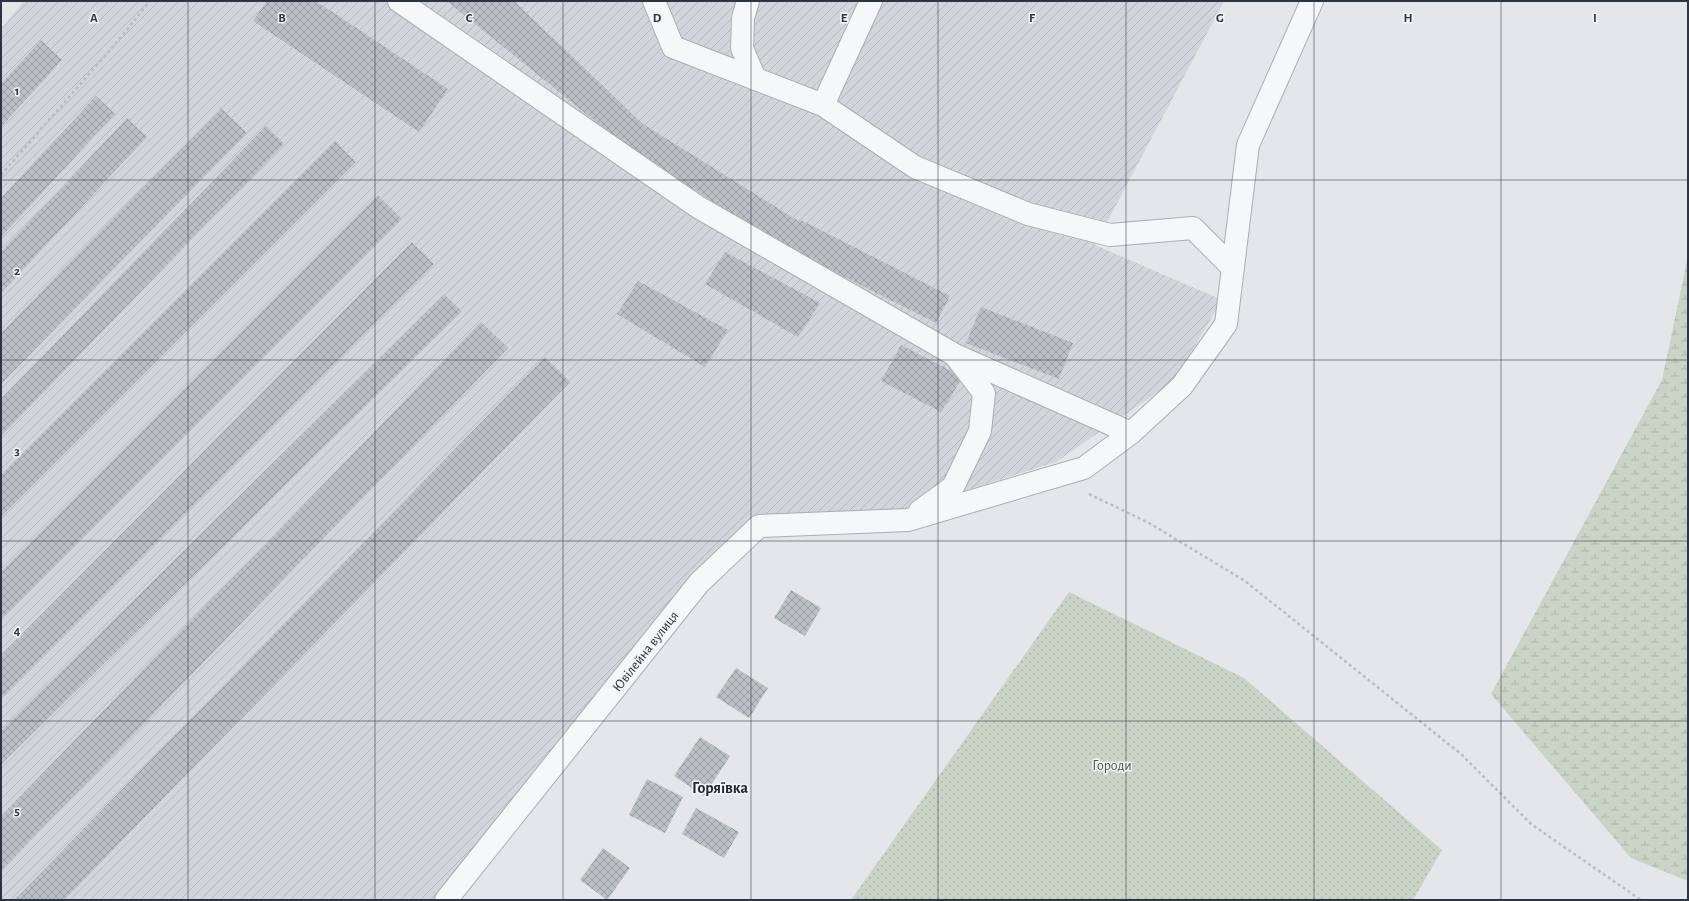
<svg xmlns="http://www.w3.org/2000/svg" width="1689" height="901" viewBox="0 0 1689 901" font-family="'Alegreya Sans',sans-serif">
<defs>
<pattern id="industrial-furrows" width="10" height="10" patternUnits="userSpaceOnUse"><rect width="10" height="10" fill="#d2d5dc"/><path d="M-1 1l2-2M0 10L10 0M9 11l2-2" fill="none" stroke="#b5b7be"/></pattern>
<pattern id="wetland-marsh" width="20" height="14" patternUnits="userSpaceOnUse"><rect width="20" height="14" fill="#c9d3c6"/><path d="M1 5h8M5 5V1M11 12h8M15 12V8" fill="none" stroke="#adb6ab"/></pattern>
<pattern id="garden-dots" width="8" height="8" patternUnits="userSpaceOnUse"><rect width="8" height="8" fill="#c9d3c6"/><path d="M2 2h.1M6 6h.1" fill="none" stroke="#adb6ab" stroke-width="1.8" stroke-linecap="round"/></pattern>
<pattern id="building-cross-hatch" width="8" height="8" patternUnits="userSpaceOnUse"><rect width="8" height="8" fill="#bbbfc6"/><path d="M0 0l8 8M0 8l8-8" fill="none" stroke="#989ca2"/></pattern>
</defs>
<rect width="100%" height="100%" fill="#e4e6ea"/>
<path fill="url(#industrial-furrows)" d="M24,1h1200l-129,244 127,55 -48,81 -118,81 -153,48 -152,9 -316,381h-434v-871z"/>
<path fill="url(#wetland-marsh)" d="M1688,256v625l-57,-23 -140,-164 171,-314z"/>
<path fill="url(#garden-dots)" d="M1069,592l175,86 198,172 -29,50h-562z"/>
<g fill="url(#building-cross-hatch)">
<path d="M267,1h49l132,88 -29,43 -166,-111z"/>
<path d="M447,1h67l129,123 157,98 1,-2 149,76 -14,27 -149,-75 -159,-100z"/>
<path d="M41,40l21,20 -61,67v-43z"/>
<path d="M96,96l19,18 -114,123v-39z"/>
<path d="M221,108l26,25 -246,251v-51z"/>
<path d="M127,118l20,19 -146,156v-41z"/>
<path d="M266,126l18,18 -283,292v-37z"/>
<path d="M335,141l21,21 -355,355v-42z"/>
<path d="M378,195l24,24 -401,401v-48z"/>
<path d="M412,242l22,22 -433,434v-43z"/>
<path d="M725,252l95,51 -22,34 -93,-53z"/>
<path d="M638,281l90,49 -23,37 -88,-53z"/>
<path d="M444,294l18,17 -461,454v-34z"/>
<path d="M981,307l92,36 -14,36 -93,-36z"/>
<path d="M481,322l27,26 -507,523v-55z"/>
<path d="M901,345l62,32 -22,35 -60,-31z"/>
<path d="M545,357l25,25 -506,518h-50z"/>
<path d="M791,590l30,18 -16,28 -31,-18z"/>
<path d="M736,668l32,20 -19,30 -33,-21z"/>
<path d="M700,737l30,19 -26,40 -30,-20z"/>
<path d="M647,779l36,18 -18,36 -36,-18z"/>
<path d="M696,808l43,24 -15,26 -42,-24z"/>
<path d="M603,848l27,20 -23,32 -27,-20z"/>
</g>
<g fill="none" stroke-linecap="round" stroke-linejoin="round">
<defs>
<g id="minor">
<path d="M399,1l299,206 257,148 176,78"/>
<path d="M654,1l19,46 150,58 92,62 113,47 82,21 83,-7 40,40"/>
<path d="M748,1l-5,17 -1,30 13,31"/>
<path d="M823,105l48,-104"/>
<path d="M920,511l33,-24 27,-56 4,-38 -27,-35"/>
<path d="M446,900l253,-317 60,-57 149,-6 176,-52 47,-35 51,-47 44,-62 22,-179 64,-144"/>
</g>
</defs>
<use href="#minor" stroke="#a9adb4" stroke-width="24"/>
<g stroke="#babcc2" stroke-width="2.5" stroke-dasharray="3 3" stroke-linecap="butt">
<path d="M1,175l116,-133 33,-41"/>
<path d="M1089,494l60,29 96,58 216,173 70,70 110,76"/>
</g>
<use href="#minor" stroke="#f6f7f9" stroke-width="22"/>
</g>
<path fill="none" stroke="#2d3441" stroke-width="1" stroke-opacity="0.55" d="M188,1v899M375,1v899M563,1v899M751,1v899M938,1v899M1126,1v899M1314,1v899M1501,1v899M1,180h1687M1,360h1687M1,541h1687M1,721h1687"/>
<g text-anchor="middle" stroke-width="3" stroke-linejoin="round" paint-order="stroke">
<g font-size="14" fill="#2d3441" stroke="#f3f5f8">
<text transform="translate(645 651) rotate(-52)" y="5">Ювілейна вулиця</text>
</g>
<g font-size="14" fill="#415b3c" stroke="#f3f5f8">
<text x="1112" y="770">Городи</text>
</g>
<g font-size="16" font-weight="bold" fill="#1f2532" stroke="#f3f5f8">
<text x="720" y="793">Горяївка</text>
</g>
</g>
<g font-size="13" text-anchor="middle" font-weight="bold" fill="#2d3441" stroke="#f3f5f8" stroke-width="3" stroke-linejoin="round" paint-order="stroke">
<text x="94" y="22">A</text>
<text x="282" y="22">B</text>
<text x="469" y="22">C</text>
<text x="657" y="22">D</text>
<text x="844" y="22">E</text>
<text x="1032" y="22">F</text>
<text x="1220" y="22">G</text>
<text x="1408" y="22">H</text>
<text x="1595" y="22">I</text>
<text x="17" y="95">1</text>
<text x="17" y="275">2</text>
<text x="17" y="455">3</text>
<text x="17" y="635">4</text>
<text x="17" y="815">5</text>
</g>
<rect width="1689" height="901" fill="none" stroke="#2d3441" stroke-width="4"/>
</svg>
